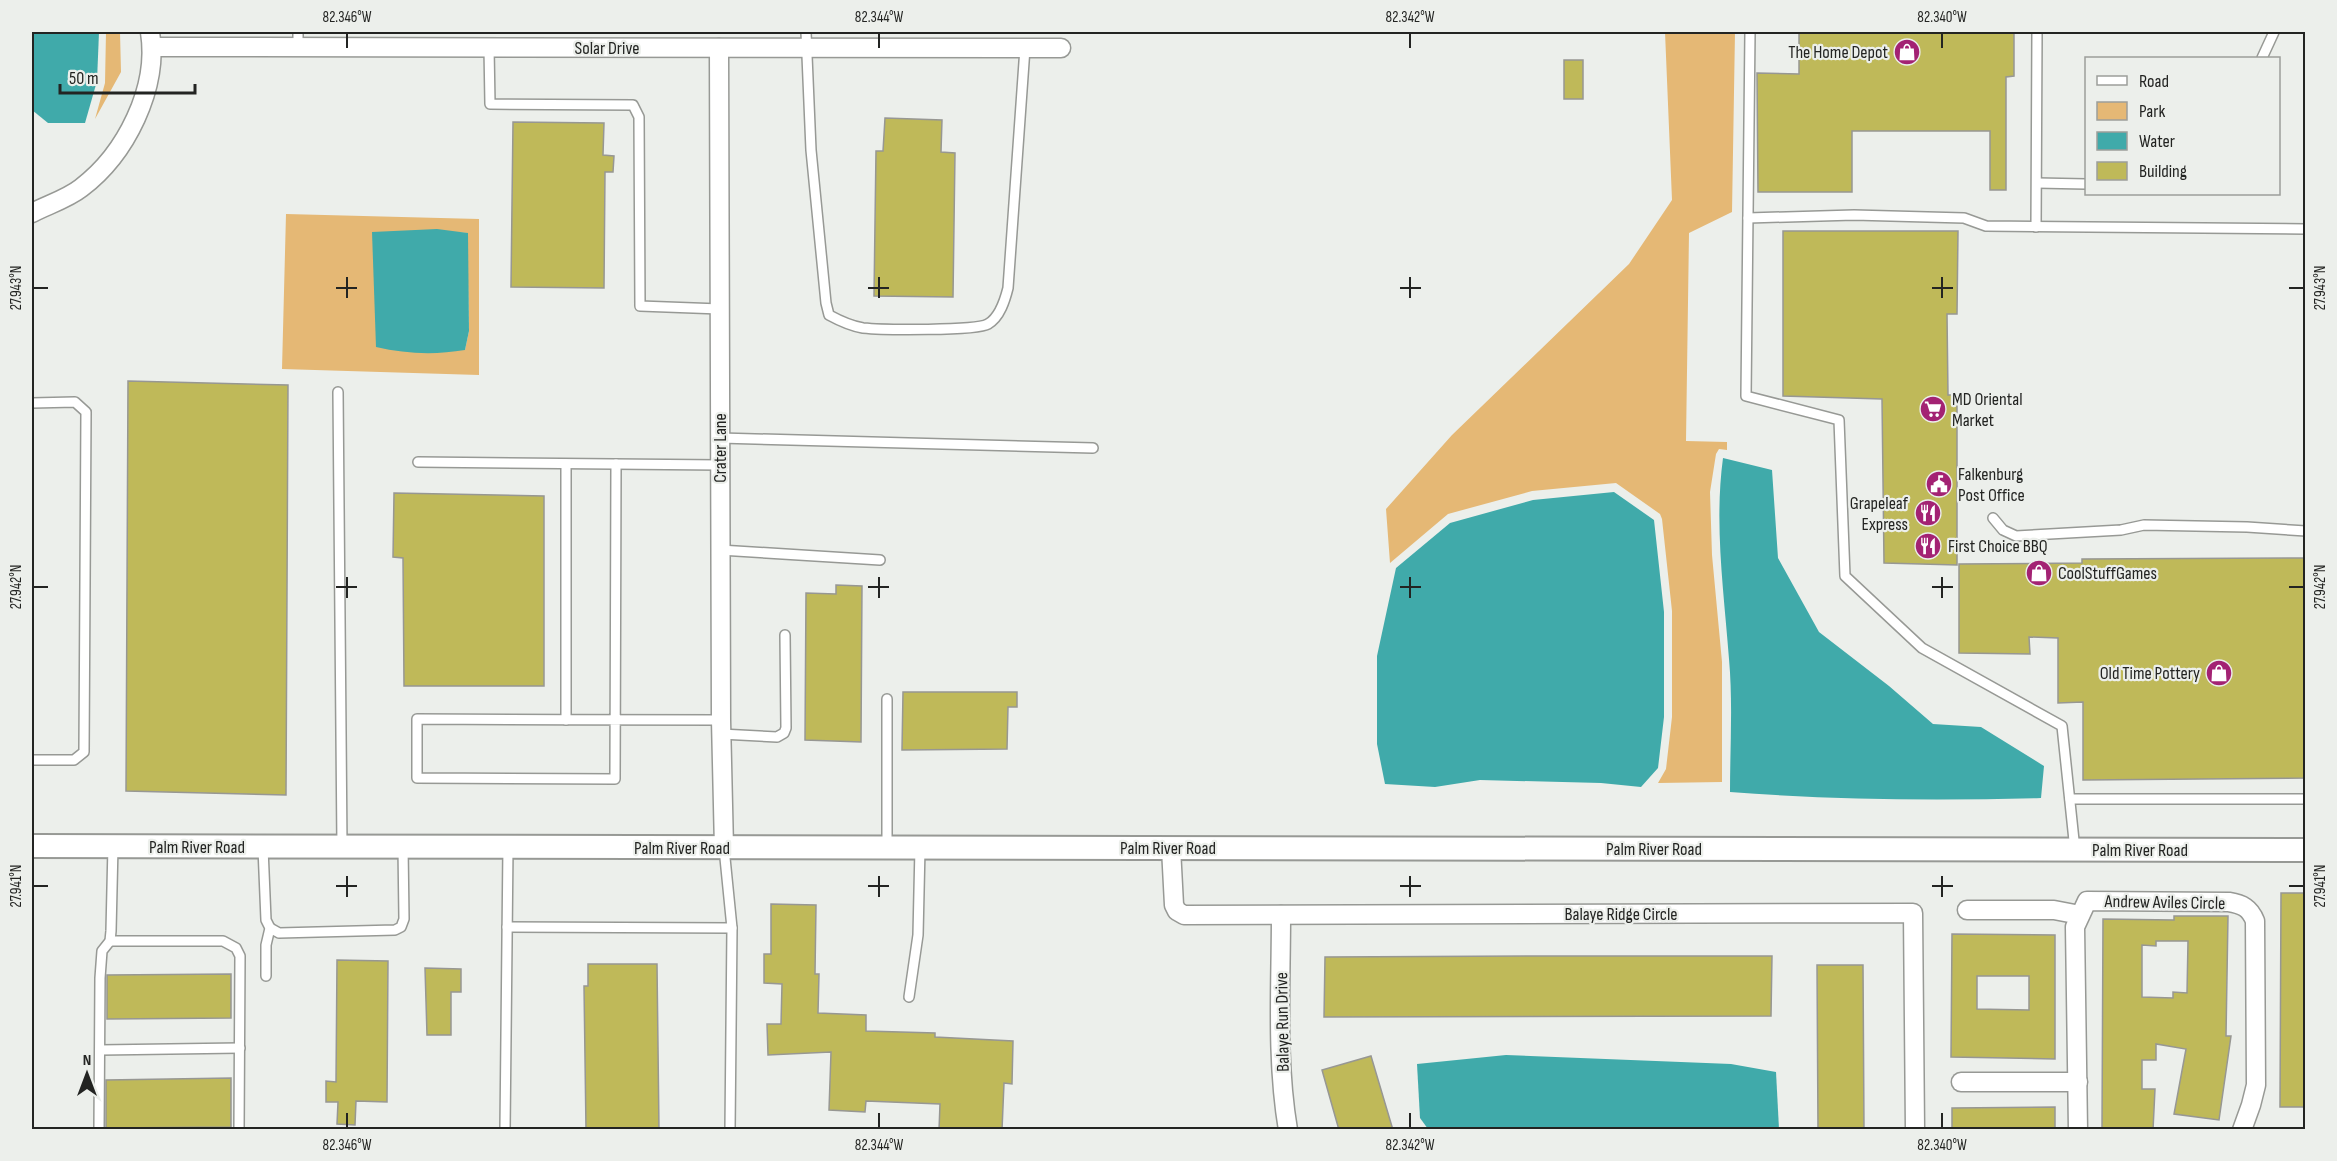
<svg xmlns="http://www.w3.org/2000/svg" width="2337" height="1161" viewBox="0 0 2337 1161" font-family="'Sofia Sans Condensed',sans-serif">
<rect width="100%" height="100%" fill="#ecefeb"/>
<g fill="#e5b875" fill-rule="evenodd">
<path d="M106,32h14l1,40 -26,47 10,-36z"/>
<path d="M1665,32h70l-3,180 -43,21 -3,208 41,1v8l-8,-1 -3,5 -6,38 2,63 10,107v120l-64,1 8,-14 6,-52v-106l-10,-92 -2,-5 -44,-31 -84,8 -84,23 -58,49 -4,-54 66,-74 177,-171 43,-64z"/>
<path d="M286,214l193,5v156l-197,-6zM452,232l15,1 2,98 -4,19z"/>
</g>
<g fill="#40aaaa">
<path d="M32,32h67l-2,49 -12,42h-37l-16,-13z"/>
<path d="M437,229l31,4 1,98 -4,19c-30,5 -59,4 -89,-3l-4,-115z"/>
<path d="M1723,458l49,12 6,88 41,74 70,54 44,38 48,3 63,39 -3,32c-104,3 -208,2 -311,-6 0,-44 3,-89 -1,-133 -5,-67 -15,-134 -6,-201z"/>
<path d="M1614,492l40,28 10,92v105l-6,51 -17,19 -40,-4 -121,-3 -45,7 -50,-3 -8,-40v-88l19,-88 54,-45 83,-23z"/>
<path d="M1506,1055l225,9 45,8 3,57h-351l-8,-11 -3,-54z"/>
</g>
<g fill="#bfb959" stroke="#979793" stroke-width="1.5" fill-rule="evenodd">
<path d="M1799,32h215v44l-8,1v113h-16v-59h-138v61h-94l-1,-119 42,1z"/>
<rect x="1564" y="60" width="19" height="39"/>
<path d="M885,118l57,2 -1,32 14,1 -2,144 -79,-1 2,-145h7z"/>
<path d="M513,122l91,1 -1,32 11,1 -1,16h-8l-1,116 -93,-1z"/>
<path d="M1783,231h175l-1,83h-10l1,81h9v170l-73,-2 -2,-164 -99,-3z"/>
<path d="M128,381l160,4 -2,410 -160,-4z"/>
<path d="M394,493l150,3v190h-140l-1,-128 -10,-1z"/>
<path d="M2306,558v220l-223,2v-78l-25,1v-65l-29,-1 1,17 -71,-1v-89l123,-1v-4z"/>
<path d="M836,585l26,1 -1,156 -56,-2 1,-147 30,1z"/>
<path d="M903,692h114v15h-9l-1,42 -105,1z"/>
<path d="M2281,893h25v214h-26z"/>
<path d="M771,904l45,1 -1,69h4l-1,39 48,2v16l69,2v4l78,4 -1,43 -8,-1 -2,47h-63l1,-26 -74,-3 -1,11 -36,-2 2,-58 -63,3 -1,-31h14l1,-40 -18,-1v-29h7z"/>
<path d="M2174,916h54l-2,120h5l-12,84 -45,-6 12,-65 -30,-5v16h-14v29h13l-2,41h-51l1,-211 71,1zM2156,941h32l-1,52 -14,-1v6l-31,-1v-52l14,1z"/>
<path d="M1952,934l103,1v124l-104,-2zM1977,976h52v34l-52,-1z"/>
<path d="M1537,956h235l-1,60 -447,1 1,-60z"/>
<path d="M337,960l51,1 -1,141 -31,-1 -1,24 -18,-1 1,-22h-12v-21l10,1z"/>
<path d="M588,964h69l2,166h-73l-2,-144h4z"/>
<path d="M1817,965h46l1,165h-46z"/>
<path d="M425,968l36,1v23h-10v43h-24z"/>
<path d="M231,974v44l-124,1v-44z"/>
<path d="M1371,1056l22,74h-54l-17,-60z"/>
<path d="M231,1078v49l-125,1v-48z"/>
<path d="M2055,1107v23h-103v-22z"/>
</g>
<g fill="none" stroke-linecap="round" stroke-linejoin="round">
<defs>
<g id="service">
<path d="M806,32l5,118 15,153 3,12c11,6 22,11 34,13 19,2 113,3 125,-4 12,-7 17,-24 20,-36l17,-240"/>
<path d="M1750,32l-4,364 93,24 6,156 77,72 140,78 13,124"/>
<path d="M298,47v-15"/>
<path d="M489,48l1,56 143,1 6,12 1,189 80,3"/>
<path d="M2262,58l12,-26"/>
<path d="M2037,183l49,1"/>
<path d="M1748,218l106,-3 110,3 22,8 320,3"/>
<path d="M2036,227l1,-195"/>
<path d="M338,392l4,455"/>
<path d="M32,403l43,-1 11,10 -2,340 -10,8h-42"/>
<path d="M720,438l373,10"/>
<path d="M418,462l302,3"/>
<path d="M566,464v256"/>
<path d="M616,464l-1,315 -198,-1v-59c101,1 203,1 304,1"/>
<path d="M1993,518l10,12 13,6 105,-6 23,-5 103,2 59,4"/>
<path d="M720,550l160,10"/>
<path d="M887,699v149"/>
<path d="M721,734l56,3 7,-4 2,-5 -1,-93"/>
<path d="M2070,799h236"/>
<path d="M263,848l3,72 4,8 -4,17v31"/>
<path d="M724,848l8,80 -2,202"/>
<path d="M507,927l225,1"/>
<path d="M270,928l9,5 116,-3 6,-3 3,-8 -1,-72"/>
<path d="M110,941h113l13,7 4,8 -1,174"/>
<path d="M909,997l9,-62 2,-87"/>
<path d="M100,1050l140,-2"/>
<path d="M99,1130l1,-152 2,-27 8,-10 1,-10 2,-85"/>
<path d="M505,1130l3,-283"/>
</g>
<g id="minor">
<path d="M152,47l909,1"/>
<path d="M719,48l2,672 3,128"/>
<path d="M32,213c15,-8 35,-14 49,-25 45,-34 78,-100 69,-156"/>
<path d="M1171,848l3,57 3,6 7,4 729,-2 2,217"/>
<path d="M1967,910h87l26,5"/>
<path d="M1281,915c0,71 -5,144 7,215"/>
<path d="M1961,1082h117"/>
<path d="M2078,1130l-3,-203 12,-26 142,1c13,2 21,6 26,19l1,164 -5,20 -9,25"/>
</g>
<path id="tertiary" d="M32,846l2274,4"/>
</defs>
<use href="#service" stroke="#979995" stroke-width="12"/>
<use href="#minor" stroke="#979995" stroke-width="21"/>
<use href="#tertiary" stroke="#979995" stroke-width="26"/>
<use href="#service" stroke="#fff" stroke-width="9"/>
<use href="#minor" stroke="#fff" stroke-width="18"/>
<use href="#tertiary" stroke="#fff" stroke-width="22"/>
</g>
<path fill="none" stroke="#232422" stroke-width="2" d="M347,33v15M879,33v15M1410,33v15M1942,33v15M347,277v21M879,277v21M1410,277v21M1942,277v21M33,288h15M336,288h21M868,288h21M1400,288h21M1932,288h21M2289,288h15M347,577v21M879,577v21M1410,577v21M1942,577v21M33,587h15M336,587h21M868,587h21M1400,587h21M1932,587h21M2289,587h15M347,876v21M879,876v21M1410,876v21M1942,876v21M33,886h15M336,886h21M868,886h21M1400,886h21M1932,886h21M2289,886h15M347,1113v15M879,1113v15M1410,1113v15M1942,1113v15"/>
<defs>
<symbol id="shop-disc" viewBox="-11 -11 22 22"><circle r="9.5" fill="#a32273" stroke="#ecefeb"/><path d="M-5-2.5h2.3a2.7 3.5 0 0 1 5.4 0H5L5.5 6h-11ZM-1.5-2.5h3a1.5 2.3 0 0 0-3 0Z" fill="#fff"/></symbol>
<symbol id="supermarket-disc" viewBox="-11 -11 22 22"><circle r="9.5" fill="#a32273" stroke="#ecefeb"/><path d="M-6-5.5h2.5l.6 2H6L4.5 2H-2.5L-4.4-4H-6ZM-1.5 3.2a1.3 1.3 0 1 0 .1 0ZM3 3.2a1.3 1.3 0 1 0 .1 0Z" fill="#fff"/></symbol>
<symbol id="civic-disc" viewBox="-11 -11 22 22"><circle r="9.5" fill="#a32273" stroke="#ecefeb"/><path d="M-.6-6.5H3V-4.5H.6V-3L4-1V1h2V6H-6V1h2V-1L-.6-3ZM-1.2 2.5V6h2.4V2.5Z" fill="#fff"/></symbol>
<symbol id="restaurant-disc" viewBox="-11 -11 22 22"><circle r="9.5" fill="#a32273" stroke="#ecefeb"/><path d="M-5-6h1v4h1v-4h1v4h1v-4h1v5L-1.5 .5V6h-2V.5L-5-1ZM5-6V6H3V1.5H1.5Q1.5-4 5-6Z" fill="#fff"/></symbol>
</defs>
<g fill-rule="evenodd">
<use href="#shop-disc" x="1892" y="37" width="30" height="30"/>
<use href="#supermarket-disc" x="1918" y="394" width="30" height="30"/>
<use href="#civic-disc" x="1924" y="469" width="30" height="30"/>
<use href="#restaurant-disc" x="1913" y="498" width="30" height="30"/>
<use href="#restaurant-disc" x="1913" y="531" width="30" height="30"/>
<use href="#shop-disc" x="2024" y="558" width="30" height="30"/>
<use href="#shop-disc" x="2204" y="658" width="30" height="30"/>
</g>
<g text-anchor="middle" stroke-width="4.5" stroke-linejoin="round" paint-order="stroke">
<g font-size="18" fill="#232422" stroke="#ecefeb">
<text x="607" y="54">Solar Drive</text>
<text transform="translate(720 448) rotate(-90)" y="6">Crater Lane</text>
<text x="197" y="853">Palm River Road</text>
<text x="682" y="854">Palm River Road</text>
<text x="1168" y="854">Palm River Road</text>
<text x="1654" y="855">Palm River Road</text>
<text x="2140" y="856">Palm River Road</text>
<text transform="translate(2165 902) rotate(1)" y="6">Andrew Aviles Circle</text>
<text x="1621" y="920">Balaye Ridge Circle</text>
<text transform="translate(1282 1022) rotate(-91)" y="6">Balaye Run Drive</text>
</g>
<g font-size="18" fill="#232422" stroke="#ecefeb" text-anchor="start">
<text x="1888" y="58" text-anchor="end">The Home Depot</text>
<text x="1952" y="405">MD Oriental<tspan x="1952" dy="21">Market</tspan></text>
<text x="1958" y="480">Falkenburg<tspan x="1958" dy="21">Post Office</tspan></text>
<text x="1908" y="509" text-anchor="end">Grapeleaf<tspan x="1908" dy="21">Express</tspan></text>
<text x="1948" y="552">First Choice BBQ</text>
<text x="2058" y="579">CoolStuffGames</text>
<text x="2200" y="679" text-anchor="end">Old Time Pottery</text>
</g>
</g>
<rect width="2337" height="1161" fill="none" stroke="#ecefeb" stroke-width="66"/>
<rect x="2085" y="57" width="195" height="138" fill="#ecefeb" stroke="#9c9e9b" stroke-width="1.5"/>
<rect x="2097" y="76" width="30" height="9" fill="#ffffff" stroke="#9c9e9b" stroke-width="1.5"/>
<text x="2139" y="87" font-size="18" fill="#232422">Road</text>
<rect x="2097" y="102" width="30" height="18" fill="#e5b875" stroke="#9c9e9b" stroke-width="1.5"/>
<text x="2139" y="117" font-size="18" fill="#232422">Park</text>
<rect x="2097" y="132" width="30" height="18" fill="#40aaaa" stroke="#9c9e9b" stroke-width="1.5"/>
<text x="2139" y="147" font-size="18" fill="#232422">Water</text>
<rect x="2097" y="162" width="30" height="18" fill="#bfb959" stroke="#9c9e9b" stroke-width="1.5"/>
<text x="2139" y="177" font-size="18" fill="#232422">Building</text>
<g transform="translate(87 1074)" stroke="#ecefeb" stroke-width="4.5" paint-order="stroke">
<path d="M0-4.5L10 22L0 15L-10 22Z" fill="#232422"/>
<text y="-9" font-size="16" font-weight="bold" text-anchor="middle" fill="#232422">N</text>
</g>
<path d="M60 84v9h135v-9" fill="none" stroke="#232422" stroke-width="3"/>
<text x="69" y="84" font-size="18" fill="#232422" stroke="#ecefeb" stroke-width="4.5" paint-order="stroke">50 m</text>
<rect x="33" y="33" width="2271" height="1095" fill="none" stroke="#232422" stroke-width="2"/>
<g font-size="15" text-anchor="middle" fill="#232422">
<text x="347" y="22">82.346°W</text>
<text x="879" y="22">82.344°W</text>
<text x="1410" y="22">82.342°W</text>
<text x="1942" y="22">82.340°W</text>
<text transform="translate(16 288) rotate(-90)" y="5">27.943°N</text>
<text transform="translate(2320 288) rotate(-90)" y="5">27.943°N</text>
<text transform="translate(16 587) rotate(-90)" y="5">27.942°N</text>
<text transform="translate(2320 587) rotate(-90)" y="5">27.942°N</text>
<text transform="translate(16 886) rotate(-90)" y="5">27.941°N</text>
<text transform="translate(2320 886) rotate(-90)" y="5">27.941°N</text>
<text x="347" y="1150">82.346°W</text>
<text x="879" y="1150">82.344°W</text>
<text x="1410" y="1150">82.342°W</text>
<text x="1942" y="1150">82.340°W</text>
</g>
</svg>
